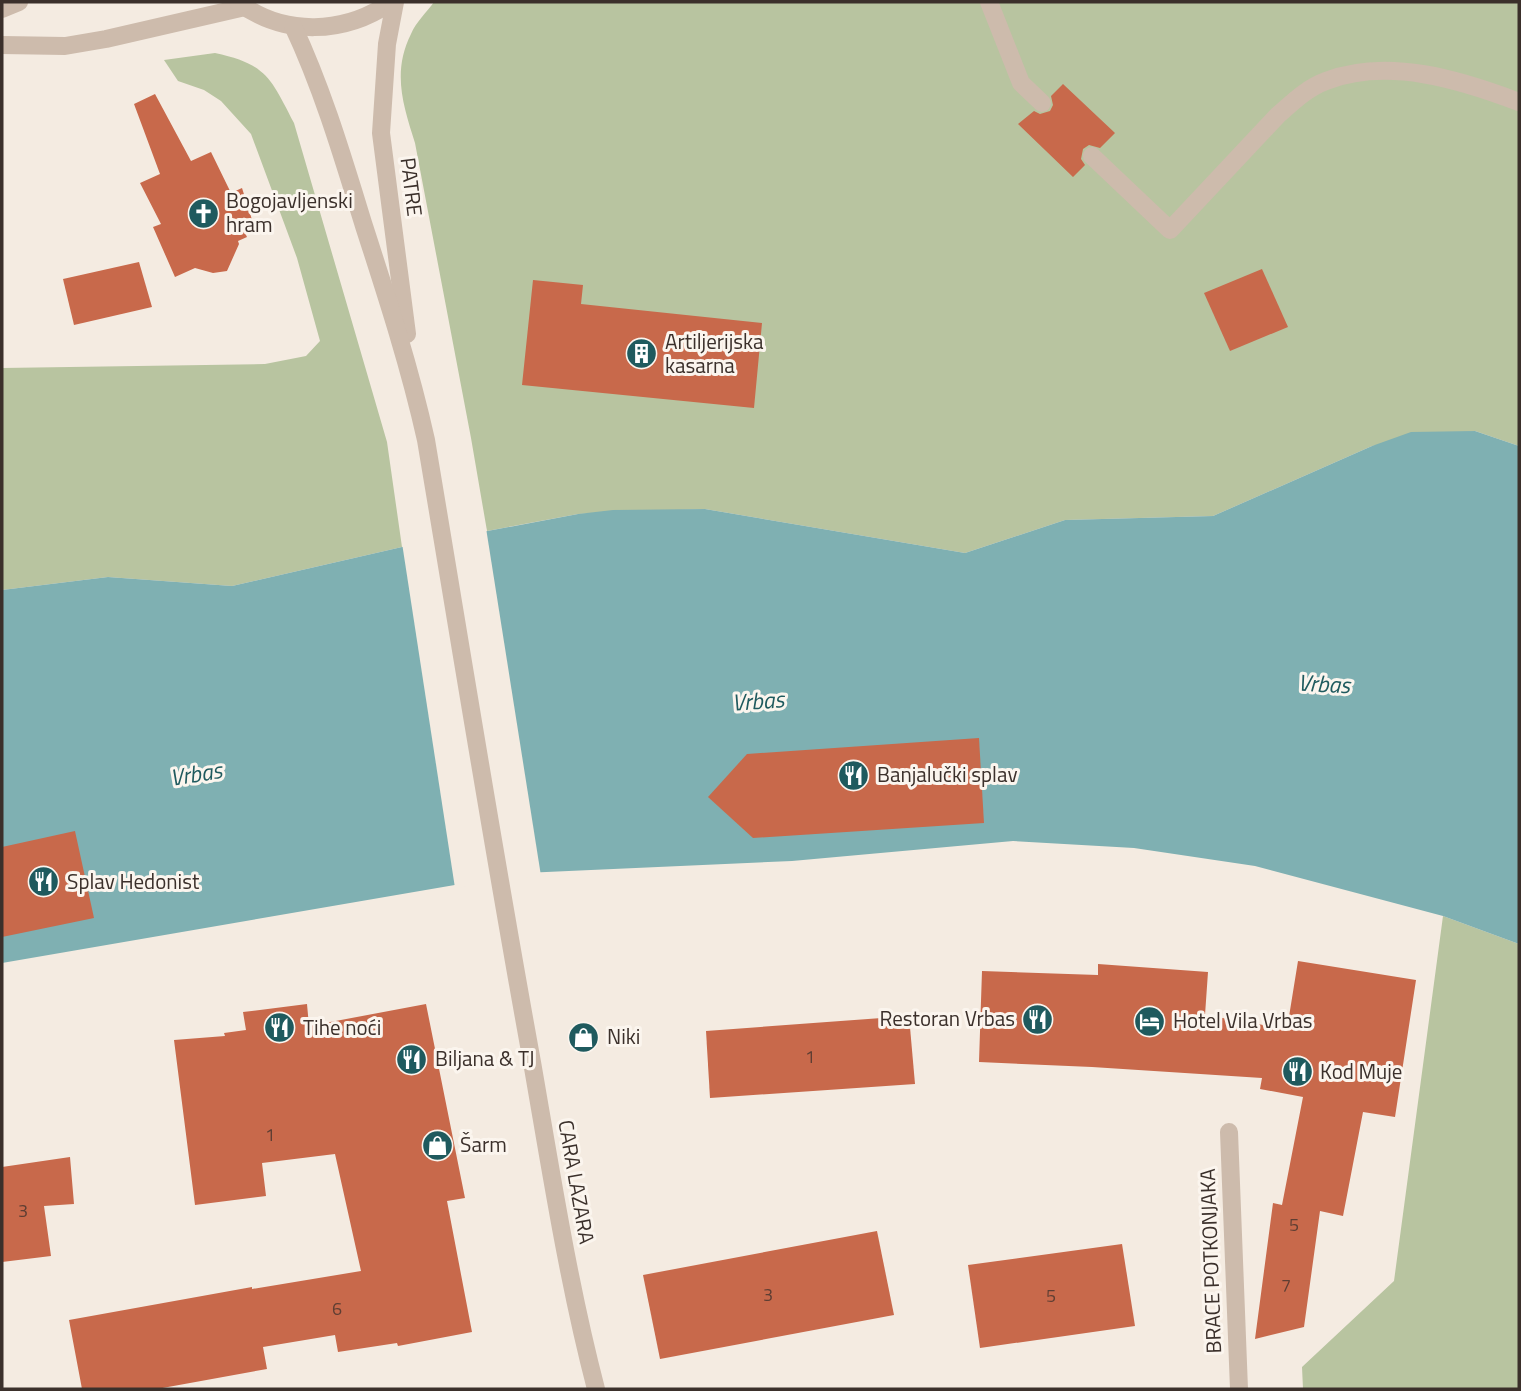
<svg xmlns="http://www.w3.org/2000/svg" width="1521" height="1391" viewBox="0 0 1521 1391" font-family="'Titillium Web',sans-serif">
<rect width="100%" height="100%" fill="#f4ebe1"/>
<g fill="#b8c4a0">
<path d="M434,2h1085v444l-44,-15 -103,15 -159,70 -148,4 -100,33 -260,-44 -127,5 -91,17 -16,-93 -56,-295c-12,-38 -23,-71 -4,-109 5,-12 16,-22 23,-32z"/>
<path d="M215,53c52,11 56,26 79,70l93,319 15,105 -170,39 -124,-9 -106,13v-222l263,-4 41,-8 14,-15 -23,-83 -46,-124 -30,-33 -17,-11 -26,-9 -14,-21z"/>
<path d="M1443,916l76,28v445h-216l-1,-22 92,-86z"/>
</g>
<path fill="#7fb0b2" d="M1475,431l44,15v498l-76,-28 -188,-50 -121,-18 -121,-7 -221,20 -268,12 -522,90v-373l106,-13 124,9 170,-39 176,-33 35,-4 92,-1 260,44 100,-33 148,-4 159,-70 39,-14z"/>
<path fill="#f4ebe1" d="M486,528l55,348 -86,12 -53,-345z"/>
<g fill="#c8694b">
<path d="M1063,84l52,49 -15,15 -11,-3 -6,4 -2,10 4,6 -12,12 -55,-53 16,-13 6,3 10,-3 3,-6 -2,-9z"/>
<path d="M155,94l36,67 20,-9 20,41 11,-5 11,35 -10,6 4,8 -9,4 1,3 -12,27 -14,2 -18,-5 -20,9 -22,-50 8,-3 -21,-41 20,-9 -26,-70z"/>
<path d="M139,262l13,45 -78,18 -11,-46z"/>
<path d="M1262,269l26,58 -58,24 -26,-58z"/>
<path d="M533,280l50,5 -2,19 181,19 -8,85 -232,-23z"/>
<path d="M979,738l5,85 -231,15 -45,-41 39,-43z"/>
<path d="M75,831l19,87 -92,19v-90z"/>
<path d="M1298,961l118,19 -21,137 -32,-5 -20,104 -23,-5 -16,116 -49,12 18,-136 9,2 21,-108 -43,-8 2,-11 -170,-11 -113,-5 3,-91 116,4v-11l110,8 -3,43 82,14z"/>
<path d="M307,1004l2,22 117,-22 39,194 -18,3 25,131 -74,14 -1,-3 -59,9 -3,-17 -72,12 4,22 -110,20h-75l-13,-69 183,-33v2l109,-18 -26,-117 -73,9 4,33 -71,9 -21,-165 51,-4 -1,-3 22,-3 -3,-18z"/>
<path d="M909,1016l6,68 -205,14 -4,-67z"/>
<path d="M70,1157l4,47 -30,2 7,50 -49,6v-95z"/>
<path d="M877,1231l17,84 -234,44 -17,-84z"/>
<path d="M1122,1244l13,82 -155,22 -12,-83z"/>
</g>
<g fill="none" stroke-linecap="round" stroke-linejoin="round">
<g stroke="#cdbbac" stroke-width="18">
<path d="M989,2l32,81 21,20"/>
<path d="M1092,156l78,74 108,-115c15,-13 29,-27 48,-34 62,-24 135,-1 193,21"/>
</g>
<g stroke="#cdbbac" stroke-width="18">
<path d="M2,9l17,-7"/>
<path d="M2,45l63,1 41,-7 139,-32"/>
<path d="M1229,1132l10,257"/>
</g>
<g stroke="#cdbbac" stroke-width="18">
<path d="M238,2c46,35 107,32 153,0"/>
<path d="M395,2l-8,42 -6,89 26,201"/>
<path d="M293,26c30,64 50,132 71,200 23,71 46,142 62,214 35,208 68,415 106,622 19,109 36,220 64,327"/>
</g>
</g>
<defs>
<symbol id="church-disc" viewBox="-11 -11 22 22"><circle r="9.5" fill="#1f5a5e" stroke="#fbf5ee"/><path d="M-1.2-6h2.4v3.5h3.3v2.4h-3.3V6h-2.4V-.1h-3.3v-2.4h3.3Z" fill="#fff"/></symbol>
<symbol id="building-disc" viewBox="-11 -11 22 22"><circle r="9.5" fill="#1f5a5e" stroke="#fbf5ee"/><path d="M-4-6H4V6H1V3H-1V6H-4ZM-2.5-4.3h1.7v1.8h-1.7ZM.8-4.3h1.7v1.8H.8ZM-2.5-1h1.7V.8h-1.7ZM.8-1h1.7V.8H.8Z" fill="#fff"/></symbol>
<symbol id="restaurant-disc" viewBox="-11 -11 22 22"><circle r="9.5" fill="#1f5a5e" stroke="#fbf5ee"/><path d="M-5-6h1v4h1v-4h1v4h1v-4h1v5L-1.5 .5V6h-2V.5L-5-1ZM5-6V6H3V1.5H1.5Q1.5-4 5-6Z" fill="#fff"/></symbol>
<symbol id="hotel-disc" viewBox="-11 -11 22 22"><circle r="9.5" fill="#1f5a5e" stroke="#fbf5ee"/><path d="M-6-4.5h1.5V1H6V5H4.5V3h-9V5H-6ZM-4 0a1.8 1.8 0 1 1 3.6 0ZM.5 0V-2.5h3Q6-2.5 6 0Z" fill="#fff"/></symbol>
<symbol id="shop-disc" viewBox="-11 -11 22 22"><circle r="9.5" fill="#1f5a5e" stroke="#fbf5ee"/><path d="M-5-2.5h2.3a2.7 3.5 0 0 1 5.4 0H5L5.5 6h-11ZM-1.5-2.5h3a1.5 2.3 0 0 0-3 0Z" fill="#fff"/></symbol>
</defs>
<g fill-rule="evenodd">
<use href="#church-disc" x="186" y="196" width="35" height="35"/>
<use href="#building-disc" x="624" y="336" width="35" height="35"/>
<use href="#restaurant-disc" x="836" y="758" width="35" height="35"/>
<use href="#restaurant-disc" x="26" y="864" width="35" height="35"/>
<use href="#restaurant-disc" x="1020" y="1002" width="35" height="35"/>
<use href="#hotel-disc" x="1132" y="1004" width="35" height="35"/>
<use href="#restaurant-disc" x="262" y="1010" width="35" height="35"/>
<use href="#shop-disc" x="566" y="1020" width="35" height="35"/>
<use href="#restaurant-disc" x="394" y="1042" width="35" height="35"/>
<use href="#restaurant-disc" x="1280" y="1054" width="35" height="35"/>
<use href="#shop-disc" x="420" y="1128" width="35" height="35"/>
</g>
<g text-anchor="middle" stroke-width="6" stroke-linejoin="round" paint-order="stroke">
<g font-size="18" fill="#5e3e33">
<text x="810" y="1063">1</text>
<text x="270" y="1141">1</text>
<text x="23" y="1217">3</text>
<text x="1294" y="1231">5</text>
<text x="1286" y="1292">7</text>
<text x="768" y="1301">3</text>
<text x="1051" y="1302">5</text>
<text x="337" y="1315">6</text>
</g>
<g font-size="21" fill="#3b302b" stroke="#fbf5ee">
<text transform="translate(411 187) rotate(83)" y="7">PATRE</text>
<text transform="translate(576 1182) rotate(80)" y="7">CARA LAZARA</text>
<text transform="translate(1211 1261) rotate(-92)" y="7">BRACE POTKONJAKA</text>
</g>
<g font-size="21" fill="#3b302b" stroke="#fbf5ee" text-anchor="start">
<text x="226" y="208">Bogojavljenski<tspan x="226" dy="24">hram</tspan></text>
<text x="665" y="349">Artiljerijska<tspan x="665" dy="24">kasarna</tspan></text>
<text x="877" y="782">Banjalučki splav</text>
<text x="67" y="889">Splav Hedonist</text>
<text x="1015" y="1026" text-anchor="end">Restoran Vrbas</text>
<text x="1173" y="1028">Hotel Vila Vrbas</text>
<text x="303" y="1035">Tihe noći</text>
<text x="607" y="1044">Niki</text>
<text x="435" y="1066">Biljana &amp; TJ</text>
<text x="1320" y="1079">Kod Muje</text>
<text x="460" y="1152">Šarm</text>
</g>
<g font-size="23" font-style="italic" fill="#1f5a5e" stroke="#fbf5ee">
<text transform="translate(1324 684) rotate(3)" y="8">Vrbas</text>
<text transform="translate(758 701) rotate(-4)" y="8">Vrbas</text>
<text transform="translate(196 774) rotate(-9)" y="8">Vrbas</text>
</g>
</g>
<rect width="1521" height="1391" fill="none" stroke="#3b302b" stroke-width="7"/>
</svg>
